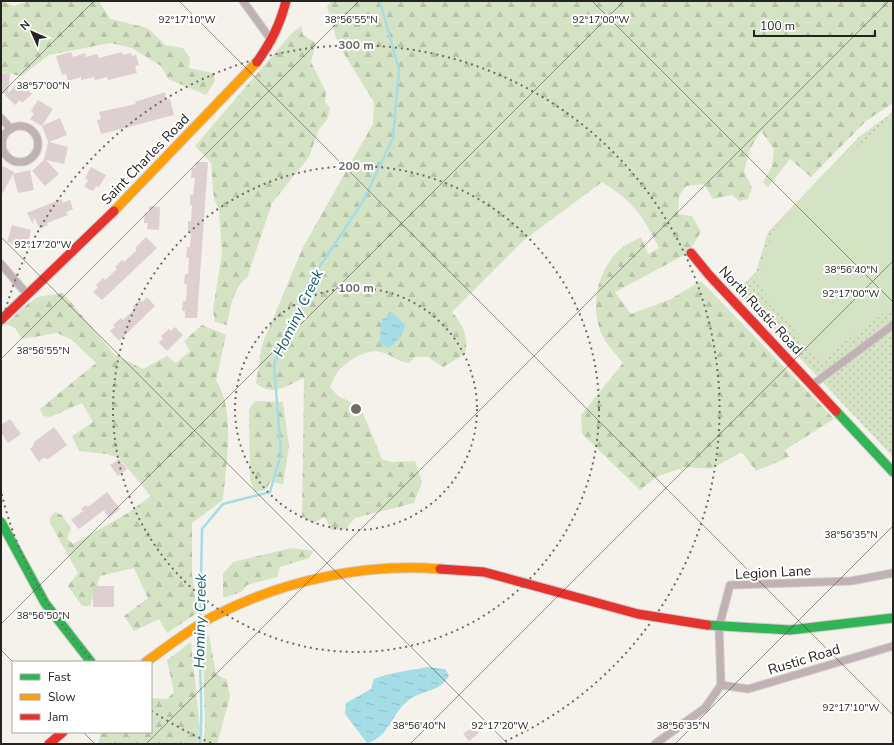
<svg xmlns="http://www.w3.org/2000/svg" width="894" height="745" viewBox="0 0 894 745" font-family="'Nunito Sans',sans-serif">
<defs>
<pattern id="forest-firs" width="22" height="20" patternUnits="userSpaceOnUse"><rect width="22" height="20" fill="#d5e3c5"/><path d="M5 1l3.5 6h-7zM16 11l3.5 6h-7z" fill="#b7c2a9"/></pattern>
<pattern id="park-dots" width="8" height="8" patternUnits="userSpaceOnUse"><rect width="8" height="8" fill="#d5e3c5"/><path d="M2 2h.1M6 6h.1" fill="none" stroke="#b7c2a9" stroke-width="1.8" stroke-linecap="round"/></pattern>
<pattern id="water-ripples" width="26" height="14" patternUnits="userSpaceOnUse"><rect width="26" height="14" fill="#a5dde7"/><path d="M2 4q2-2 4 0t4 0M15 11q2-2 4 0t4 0" fill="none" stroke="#8ebdc6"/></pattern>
</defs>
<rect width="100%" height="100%" fill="#f5f1eb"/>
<g fill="url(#forest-firs)">
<path d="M1,1l13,5 15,-5h70l11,18 38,9 17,17 18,3 7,10 -1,10 24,5 2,8 -9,14 -38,-16 -7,-13 -29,-18 -22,-5 -61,12 -28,21 -20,-4z"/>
<path d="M331,1h562v102l-27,18 -55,56 -21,-18 -22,28 -5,-5 9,-16 2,-17 -13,-18 -10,16 -7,24 8,17 -4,11 -9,2 -7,-6 -19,4 -9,-15 -18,2 -7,10 -1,18 14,2 9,16 -13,21 -73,39 16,22 40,-15 30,-18 133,138 -49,31 4,7 -33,14 -14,-19 -31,17 -25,-2 -28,9 -18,14 -58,-56 -1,-19 42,-52c-7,-9 -19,-21 -23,-33 -10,-28 -1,-65 24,-84 5,-3 11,-6 17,-9l7,17 11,-6c-16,-32 -26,-47 -57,-66l-79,59 -71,71c11,12 17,26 13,42l-22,13 -15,-10h-13l-6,6c-13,-1 -16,-8 -28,-11 -15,-4 -36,10 -44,21 -3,4 -5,10 -7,14l8,9 22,10 22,53 10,3 23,-1 7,21 -8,21 -59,15 -9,11 -15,1 -6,-13 -12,6 -11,-6 2,-139c-17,7 -31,20 -48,5l6,-38 41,-98 70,-123 1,-22 -36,-58 -11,-37z"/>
<path d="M301,26l2,9 13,8 -5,19 15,30 -1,10 5,6 -3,12 -8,9 -10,28 -37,46 -25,75c-14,9 -17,32 -20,47l-12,-3 -2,-13 9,-55 -3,-45 -5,-10 -3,-36 -16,-17 96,-112z"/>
<path d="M63,293l52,62 28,14 24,-13 9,7 14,-12 -6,-10 18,-16 24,10 -10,45c20,31 10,84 7,120l-31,23v51l5,39 -30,20 -8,-14 -25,12 -10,-15 24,-18 -14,-30 -34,8 -10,30h-8l-14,-20 10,-13 -28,-50v-6l5,-5 7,3 9,14 -4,9 6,6 55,-31 23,-17 -32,-38 -12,-4 -28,-3 -7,-15 21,-14 -11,-19 -32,14 -7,-1 -3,-7 56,-46 -24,-23 -15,-7 -35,6 -7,-11 -9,-4 24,-22 8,-5z"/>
<path d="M255,401l28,1 6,44 -6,39 -12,-4 -6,9 -10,2 -5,-12 -1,-71z"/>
<path d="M291,548l22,3 -4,7 -29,9 -3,10 -30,8 -6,7 -18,6v-24l10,-12z"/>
<path d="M209,635l7,39 11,6 3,17 -13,47h-14l2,-17 -2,-88z"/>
<path d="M191,642l9,87 -2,15h-100l3,-12h50v-32l2,-2 14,1 7,-7 -7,-32z"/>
</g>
<path fill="url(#park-dots)" d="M893,112v345l-156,-166 19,-19 12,-40 92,-96z"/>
<path fill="#d5e3c5" d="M893,121v185l-74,55 -63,-79 18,-51 50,-58 65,-51z"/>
<g fill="url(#water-ripples)">
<path d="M392,312l13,13 -3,11 -13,12 -10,-4 3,-24z"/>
<path d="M427,667l18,2 4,6c-8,18 -26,14 -40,25 -17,12 -19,37 -42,43l-22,-29 1,-11 25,-14 3,-10c16,-7 35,-8 53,-12z"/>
</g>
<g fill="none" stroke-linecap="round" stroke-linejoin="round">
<g stroke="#a5dde7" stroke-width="2.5">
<path d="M200,621l2,-92 21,-25 47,-12 11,-38 -7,-90 37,-84 52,-79 30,-63 6,-68 -19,-69"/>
<path d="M200,628c-2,39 4,78 0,116"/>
</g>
</g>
<g fill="#decfd1">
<path d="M71,52l2,5 12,-4 1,4 11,-3 2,4 23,-6 1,3 8,-2 1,3 4,-1 3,10 -4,1 2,7 -29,7 -1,-3 -12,3 -1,-3 -13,3v-3l-13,4 -2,-7 -4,1 -6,-19z"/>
<path d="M1,73l9,1 -2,19 12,-12 12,13 -10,9 -2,-3 -5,5 -10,-10 2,-1h-6z"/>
<path d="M165,92l1,8 4,-1 4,16 -73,19 -4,-14 4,-1 -2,-7 37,-8 -1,-2z"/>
<path d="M38,100l15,9 -11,17 -12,-7 4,-5 -3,-3z"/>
<path d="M60,118l7,17 -18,7 19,5 -4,17 -18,-4 13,14 -14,12 -13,-15 12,-11 4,-18 -6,-16z"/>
<path d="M196,162h12l-11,156h-12v-7h-3l1,-10h3l1,-17h-3l1,-10h3l1,-16 -3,-1 1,-10h3l1,-16h-3v-10h3l1,-16h-2v-10h3l2,-17h-4l1,-10h3z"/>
<path d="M1,165l13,7 -13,24z"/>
<path d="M91,167l15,8 -7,12 -3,-1 -3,5 -9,-4 4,-7 -3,-2z"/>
<path d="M30,170l4,20 -16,3 -5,-19z"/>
<path d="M61,199l2,4 7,-3 3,9 -7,3 2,3 -21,8 1,2 -8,4 -6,-12 -1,7 -6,-11z"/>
<path d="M149,206l11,1 -1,23 -12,-1 1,-6h-4l1,-11 4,1z"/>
<path d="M12,225l19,5 -3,14 -6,-2 -1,4 -14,-4z"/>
<path d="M146,237l11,11 -55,52 -9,-8 5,-5 -2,-2 7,-7 2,2 12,-11 -2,-2 7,-7 2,2 13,-12 -2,-2z"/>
<path d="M147,297l8,9 -36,35 -9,-10 5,-4 -2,-2 8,-7 2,2 12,-11 -2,-2 7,-7 2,2z"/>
<path d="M175,327l8,8 -16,16 -8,-8 4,-5 -2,-2 8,-7 2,2z"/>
<path d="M10,419l11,15 -13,9 -7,-11v-7z"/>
<path d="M54,427l13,18 -19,14 -5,-1 -4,4 -9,-13 3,-3 1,-4z"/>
<path d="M119,459l8,10 -9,7 -8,-11z"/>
<path d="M107,492l13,17 -11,9 -5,-8 -25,19 -8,-9 12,-9 -2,-2 5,-4 2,2z"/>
<rect x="93" y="586" width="21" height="21"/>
<path d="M474,726l5,7 -10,8 -6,-7z"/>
</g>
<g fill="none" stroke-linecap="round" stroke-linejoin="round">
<defs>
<g id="street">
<path d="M243,1l29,40"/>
<path d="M1,118l10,11"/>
<circle cx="20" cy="144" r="18"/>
<path d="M1,264l26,30"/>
<path d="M812,385l81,-60"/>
<path d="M721,685l-2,-58 11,-42 121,-4 42,-8"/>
<path d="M721,685l27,4 145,-43"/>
<path d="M655,744l50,-36 16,-23"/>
</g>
<g id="fast">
<path d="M836,411l57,61"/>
<path d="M1,522l44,81 46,59"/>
<path d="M707,625l83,5 103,-12"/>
</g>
<g id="slow">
<path d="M114,211l143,-149"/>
<path d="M146,662c22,-16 44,-33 68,-46 68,-35 149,-53 226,-47"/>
</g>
<g id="jam">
<path d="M257,62c14,-20 23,-37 29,-61"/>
<path d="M691,253l18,22 127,136"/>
<path d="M1,320l113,-109"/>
<path d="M440,569l44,3 154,42 69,11"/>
<path d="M49,744l14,-12"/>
</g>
</defs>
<use href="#street" stroke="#cfccc7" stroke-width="9"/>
<use href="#fast" stroke="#cfccc7" stroke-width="11"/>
<use href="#slow" stroke="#cfccc7" stroke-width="11"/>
<use href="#jam" stroke="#cfccc7" stroke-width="11"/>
<use href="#street" stroke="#c0b2b4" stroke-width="7"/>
<use href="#fast" stroke="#30b455" stroke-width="9"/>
<use href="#slow" stroke="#ff9f0a" stroke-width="9"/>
<use href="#jam" stroke="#e5322d" stroke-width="9"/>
</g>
<path fill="none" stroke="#25231f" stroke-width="1" stroke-opacity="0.45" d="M179,1l714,714M592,1l301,301M1,94l93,-93M1,237l507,507M1,359l358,-358M1,624l623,-623M1,650l12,12M83,732l12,12M146,744l743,-743M410,744l483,-483M675,744l218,-218"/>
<g fill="none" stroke="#6e6b66" stroke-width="2" stroke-dasharray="2 4">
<circle cx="356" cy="409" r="121"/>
<circle cx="356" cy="409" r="243"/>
<path d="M211 743A364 364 0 0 1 152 711M94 662A364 364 0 0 1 1 491M1 327A364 364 0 1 1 501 743"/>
</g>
<g text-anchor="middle" stroke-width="4" stroke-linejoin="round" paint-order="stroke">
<g font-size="14" fill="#25231f" stroke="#fff">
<text transform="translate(145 159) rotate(-46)" y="5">Saint Charles Road</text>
<text transform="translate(761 310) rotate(47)" y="5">North Rustic Road</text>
<text transform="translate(773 572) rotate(-3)" y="5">Legion Lane</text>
<text transform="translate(804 659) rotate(-17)" y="5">Rustic Road</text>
</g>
<g font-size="15" font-style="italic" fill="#105863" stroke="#fff">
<text transform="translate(298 313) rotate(-64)" y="5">Hominy Creek</text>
<text transform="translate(200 621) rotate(-89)" y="5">Hominy Creek</text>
</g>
</g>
<g font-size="10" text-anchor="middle" fill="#25231f" stroke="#fff" stroke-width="4" stroke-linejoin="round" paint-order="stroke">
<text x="187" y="23">92°17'10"W</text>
<text x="351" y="23">38°56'55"N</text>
<text x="601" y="23">92°17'00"W</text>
<text x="43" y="89">38°57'00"N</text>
<text x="43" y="248">92°17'20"W</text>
<text x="851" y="273">38°56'40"N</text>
<text x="851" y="297">92°17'00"W</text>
<text x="43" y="354">38°56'55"N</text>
<text x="851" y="538">38°56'35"N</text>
<text x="43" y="619">38°56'50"N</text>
<text x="851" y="711">92°17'10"W</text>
<text x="419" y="729">38°56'40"N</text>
<text x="683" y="729">38°56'35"N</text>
<text x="500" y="729">92°17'20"W</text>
</g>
<circle cx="356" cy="409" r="6" fill="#6e6b66" stroke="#fff" stroke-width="2"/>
<g font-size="12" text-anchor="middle" font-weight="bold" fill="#6e6b66" stroke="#fff" stroke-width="4" stroke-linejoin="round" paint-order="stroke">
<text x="356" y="49">300 m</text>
<text x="356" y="170">200 m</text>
<text x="356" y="292">100 m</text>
</g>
<rect width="894" height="745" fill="none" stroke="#25231f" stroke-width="4"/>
<rect x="12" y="661" width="140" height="72" fill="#ffffff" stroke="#a8a7a5"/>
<rect x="20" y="674" width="20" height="6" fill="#30b455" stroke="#a8a7a5"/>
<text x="48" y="681" font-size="12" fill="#25231f">Fast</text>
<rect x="20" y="694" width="20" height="6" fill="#ff9f0a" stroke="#a8a7a5"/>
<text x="48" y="701" font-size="12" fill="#25231f">Slow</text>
<rect x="20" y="714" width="20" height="6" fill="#e5322d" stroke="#a8a7a5"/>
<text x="48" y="721" font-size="12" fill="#25231f">Jam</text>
<g transform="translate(32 32) rotate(315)" stroke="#ffffff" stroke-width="3" paint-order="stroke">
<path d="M0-3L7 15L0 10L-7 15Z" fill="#25231f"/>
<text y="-6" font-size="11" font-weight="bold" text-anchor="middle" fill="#25231f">N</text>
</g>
<path d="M754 30v6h121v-6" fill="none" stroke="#25231f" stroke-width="2"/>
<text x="760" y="30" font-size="12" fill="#25231f" stroke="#ffffff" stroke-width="3" paint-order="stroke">100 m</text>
</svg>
